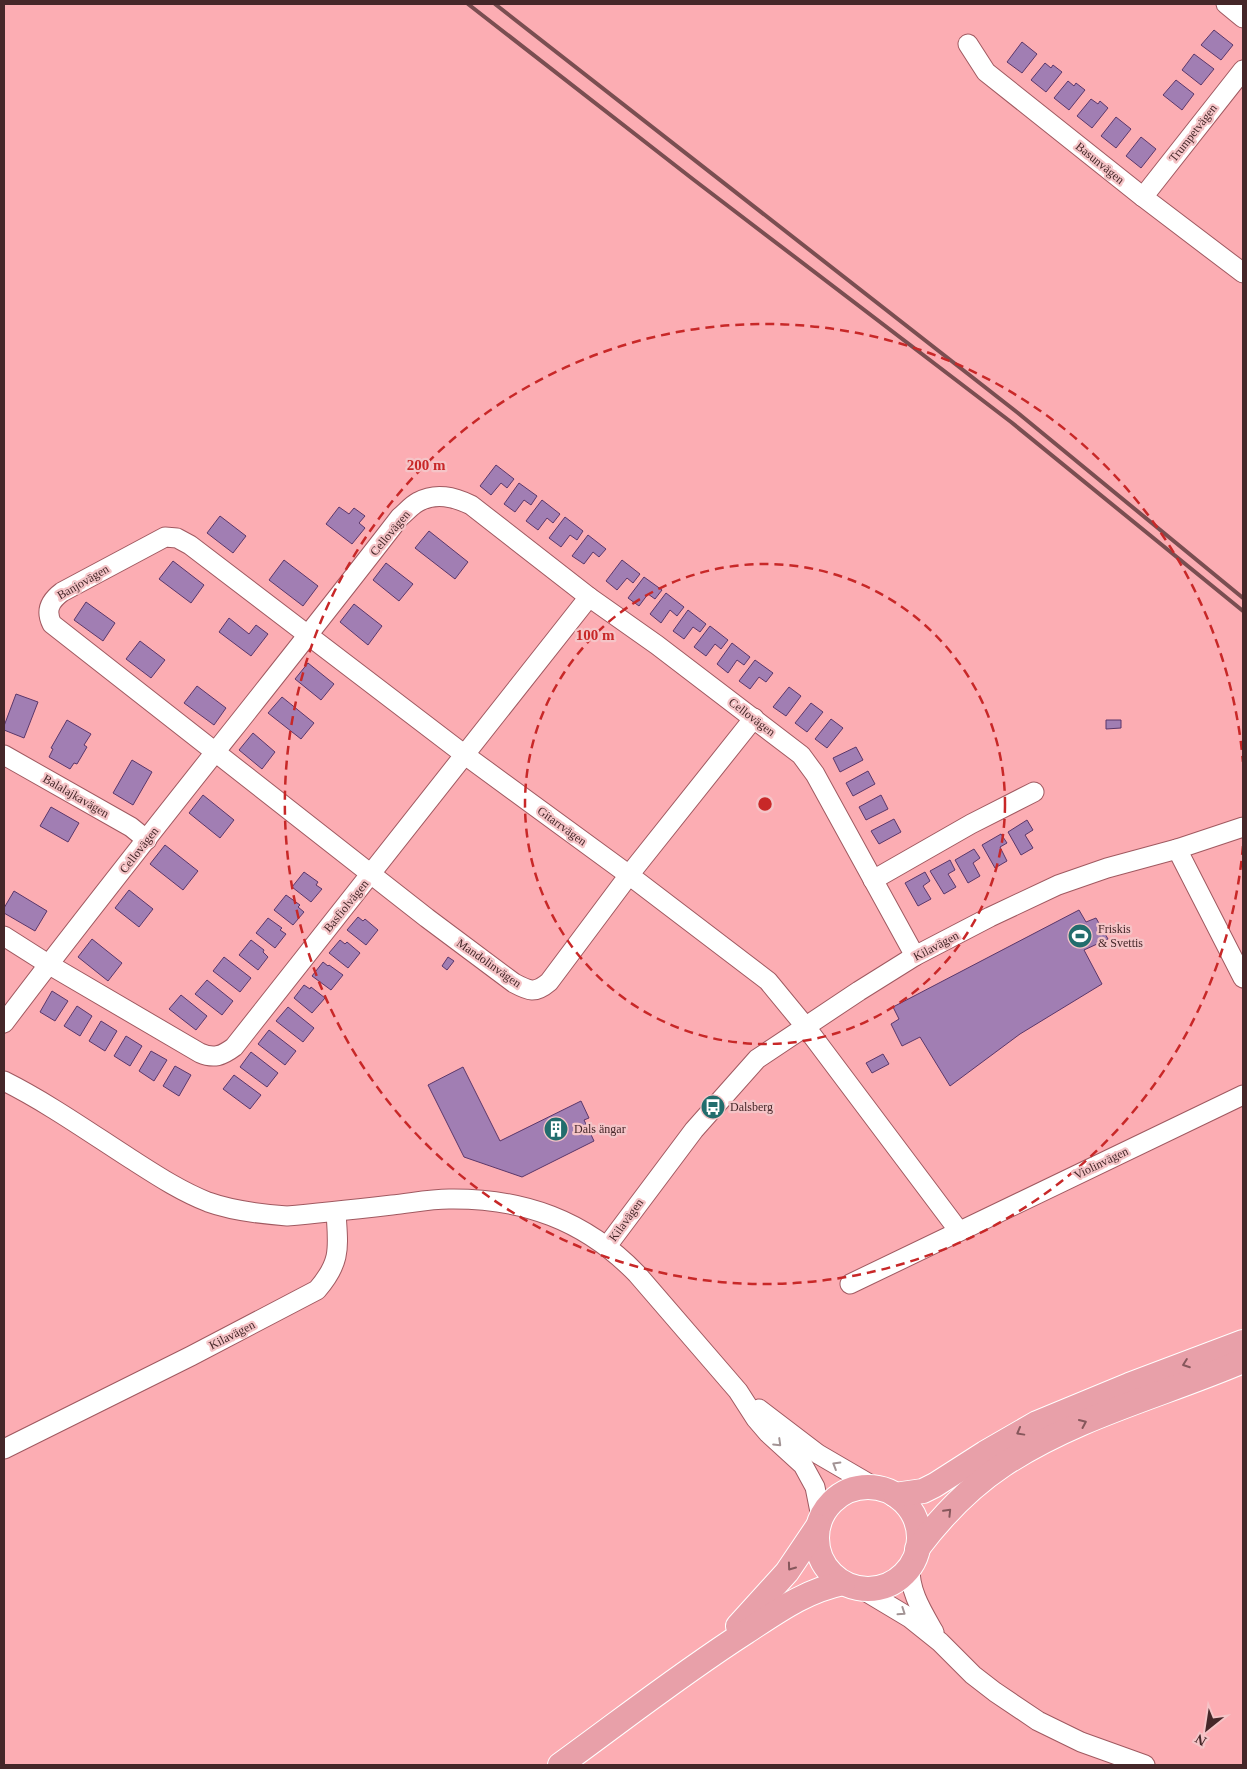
<svg xmlns="http://www.w3.org/2000/svg" width="1247" height="1769" viewBox="0 0 1247 1769" font-family="Georgia,serif">
<rect width="100%" height="100%" fill="#fcadb3"/>
<g fill="#a17eb3" stroke="#5a376a">
<path d="M1214,30l19,15 -12,15 -20,-15z"/>
<path d="M1022,42l15,12 -15,19 -15,-11z"/>
<path d="M1194,54l20,15 -13,16 -19,-15z"/>
<path d="M1045,63l6,5 2,-3 9,7 -16,20 -15,-12z"/>
<path d="M1176,80l18,14 -12,16 -19,-15z"/>
<path d="M1068,81l6,5 2,-3 9,7 -16,20 -15,-12z"/>
<path d="M1091,99l7,5 2,-3 8,7 -16,20 -15,-12z"/>
<path d="M1116,117l15,12 -15,19 -15,-12z"/>
<path d="M1141,137l15,12 -15,19 -15,-12z"/>
<path d="M496,465l18,14 -7,9 -6,-5 -10,12 -11,-9z"/>
<path d="M519,483l18,13 -6,9 -7,-5 -9,12 -11,-8z"/>
<path d="M542,500l18,14 -7,9 -6,-5 -9,12 -12,-9z"/>
<path d="M339,507l10,7 5,-6 11,8 -6,7 6,5 -13,16 -26,-20z"/>
<path d="M220,516l26,20 -13,17 -26,-20z"/>
<path d="M565,517l18,14 -6,9 -7,-5 -9,12 -12,-9z"/>
<path d="M429,531l39,31 -13,17 -40,-31z"/>
<path d="M588,535l18,14 -7,8 -6,-5 -9,12 -12,-8z"/>
<path d="M284,560l34,26 -15,20 -34,-26z"/>
<path d="M622,560l18,14 -7,9 -6,-5 -10,12 -11,-9z"/>
<path d="M173,561l31,24 -13,18 -32,-24z"/>
<path d="M386,563l27,21 -14,17 -26,-21z"/>
<path d="M644,577l18,13 -7,9 -7,-5 -9,12 -11,-8z"/>
<path d="M666,593l18,14 -7,9 -7,-6 -9,13 -11,-9z"/>
<path d="M86,602l29,21 -12,18 -29,-21z"/>
<path d="M354,604l28,22 -14,19 -28,-23z"/>
<path d="M688,610l18,14 -6,8 -7,-5 -9,12 -11,-8z"/>
<path d="M229,618l20,16 7,-9 12,9 -17,22 -32,-24z"/>
<path d="M710,626l18,14 -7,9 -6,-5 -9,12 -12,-9z"/>
<path d="M140,641l25,19 -14,18 -25,-19z"/>
<path d="M732,643l18,14 -6,8 -7,-5 -9,13 -11,-9z"/>
<path d="M755,660l18,13 -7,9 -7,-5 -9,12 -11,-8z"/>
<path d="M308,663l26,21 -13,16 -26,-21z"/>
<path d="M197,686l29,22 -12,17 -30,-22z"/>
<path d="M789,687l12,9 -15,20 -13,-9z"/>
<path d="M16,694l22,8 -14,36 -20,-8v-4z"/>
<path d="M282,697l32,26 -13,16 -33,-26z"/>
<path d="M811,703l12,9 -16,20 -12,-9z"/>
<path d="M831,719l12,9 -16,20 -12,-9z"/>
<path d="M67,720l24,14 -7,11 3,2 -10,17 -3,-1 -4,6 -21,-12 4,-8 -2,-1z"/>
<path d="M1106,720h15v8l-15,1z"/>
<path d="M253,733l22,19 -13,17 -23,-19z"/>
<path d="M856,747l7,13 -23,12 -7,-14z"/>
<path d="M132,760l20,12 -19,33 -20,-12z"/>
<path d="M868,771l7,13 -22,12 -7,-13z"/>
<path d="M203,795l31,25 -14,18 -31,-25z"/>
<path d="M881,795l7,14 -22,11 -7,-13z"/>
<path d="M51,807l28,16 -11,19 -28,-16z"/>
<path d="M894,819l7,13 -22,12 -8,-13z"/>
<path d="M1027,820l6,10 -8,5 8,13 -12,7 -13,-23z"/>
<path d="M1001,834l6,9 -7,4 7,14 -12,7 -13,-23z"/>
<path d="M165,845l33,26 -15,19 -33,-26z"/>
<path d="M974,849l6,9 -7,5 7,13 -12,7 -13,-23z"/>
<path d="M950,860l5,10 -7,4 8,13 -12,7 -14,-23z"/>
<path d="M304,872l14,10 -2,3 6,4 -11,13 -19,-15z"/>
<path d="M925,872l5,9 -7,5 8,13 -13,7 -13,-23z"/>
<path d="M129,890l24,19 -14,18 -24,-19z"/>
<path d="M14,891l33,20 -12,20 -31,-18v-5z"/>
<path d="M286,895l14,10 -2,2 6,5 -11,13 -19,-15z"/>
<path d="M1079,910l7,12 10,-4 12,21 -24,11 18,34 -82,50 -70,52 -30,-49 -18,9 -11,-22 8,-5 -6,-12z"/>
<path d="M358,917l5,4 2,-2 13,11 -12,15 -19,-15z"/>
<path d="M268,918l14,10 -2,2 6,4 -11,14 -19,-15z"/>
<path d="M92,939l30,24 -14,18 -30,-24z"/>
<path d="M251,940l13,10 -1,2 5,5 -10,13 -19,-15z"/>
<path d="M340,940l5,4 2,-2 13,11 -12,15 -19,-15z"/>
<path d="M224,957l27,21 -11,14 -27,-21z"/>
<path d="M448,957l6,4 -7,9 -5,-4z"/>
<path d="M323,962l5,4 1,-1 14,10 -12,15 -19,-14z"/>
<path d="M207,980l26,21 -11,14 -27,-21z"/>
<path d="M304,985l6,4 1,-2 14,11 -13,15 -18,-15z"/>
<path d="M52,991l16,10 -13,20 -15,-9z"/>
<path d="M181,995l26,21 -11,14 -27,-21z"/>
<path d="M77,1006l15,10 -12,20 -16,-10z"/>
<path d="M288,1007l26,21 -11,14 -27,-21z"/>
<path d="M101,1021l16,10 -12,20 -16,-10z"/>
<path d="M269,1030l27,21 -11,14 -27,-21z"/>
<path d="M126,1036l16,10 -12,20 -16,-10z"/>
<path d="M151,1051l16,9 -13,21 -15,-10z"/>
<path d="M251,1052l27,21 -11,14 -27,-20z"/>
<path d="M883,1054l6,10 -17,9 -6,-10z"/>
<path d="M175,1066l16,9 -12,21 -16,-10z"/>
<path d="M463,1067l37,74 81,-40 8,17 -5,2 10,21 -72,36 -58,-20 -36,-72z"/>
<path d="M234,1075l27,20 -11,14 -27,-20z"/>
</g>
<g fill="none" stroke-linecap="round" stroke-linejoin="round">
<defs>
<g id="minor">
<path d="M1226,4l17,14"/>
<path d="M968,44l18,28 157,125 100,76"/>
<path d="M1143,197l100,-127"/>
<path d="M754,718l-125,157 -80,107c-14,12 -20,9 -35,1l-87,-65 -375,-294c-7,-14 -2,-23 10,-32l103,-55 12,1 13,7 275,210 164,120 139,106 37,45 154,205"/>
<path d="M4,755l127,72 16,13"/>
<path d="M1177,849l66,129"/>
<path d="M873,880l98,-56 63,-32"/>
<path d="M4,936l44,28 152,89c14,6 22,3 34,-6l355,-450"/>
<path d="M4,1023c129,-171 265,-336 396,-506 6,-5 12,-12 18,-15 18,-10 36,-5 53,3l118,92 68,48 144,110 14,19 100,182"/>
<path d="M4,1081c44,22 85,51 127,78 25,16 49,32 77,43 25,9 52,12 79,14 35,-3 70,-7 105,-11 19,-2 38,-6 57,-6 74,-1 136,21 188,75l101,117 18,28 12,14 35,32 12,22 6,30"/>
<path d="M607,1246l87,-116 63,-71 102,-68 56,-35 75,-39 68,-32 49,-17 70,-19 66,-22"/>
<path d="M850,1284l393,-189"/>
<path d="M759,1409l59,45 60,35"/>
<path d="M4,1449l187,-93 126,-66c25,-29 21,-43 19,-78"/>
<path d="M910,1566c-1,25 12,45 24,66"/>
<path d="M860,1588l50,30 30,24 33,33 22,17 43,29 43,21 64,23"/>
</g>
<g id="major">
<circle cx="868" cy="1538" r="51"/>
<path d="M895,1495l28,-4 12,-6 50,-32 52,-30 92,-38 114,-43"/>
<path d="M917,1549c24,-32 53,-62 86,-84 74,-49 161,-70 240,-104"/>
<path d="M738,1626l49,-54 31,-46"/>
<path d="M560,1765c62,-45 122,-92 186,-133 32,-21 59,-41 97,-49"/>
</g>
</defs>
<use href="#minor" stroke="#a05960" stroke-width="21"/>
<use href="#major" stroke="#fff" stroke-width="26"/>
<use href="#minor" stroke="#fff" stroke-width="19"/>
<use href="#major" stroke="#e8a0a9" stroke-width="24"/>
<g stroke="#7a4e51" stroke-width="4">
<path d="M468,4l226,176 317,242 232,189"/>
<path d="M495,4l523,409 225,185"/>
</g>
</g>
<defs><path id="oneway-chevron" d="M-2-3.5L2.5 0L-2 3.5" fill="none" stroke-width="1.6" stroke-linecap="round" stroke-linejoin="round" transform="scale(1.25)"/></defs>
<g stroke="#86575c">
<use href="#oneway-chevron" transform="translate(1186 1364) rotate(160)"/>
<use href="#oneway-chevron" transform="translate(1083 1423) rotate(-24)"/>
<use href="#oneway-chevron" transform="translate(1020 1432) rotate(151)"/>
<use href="#oneway-chevron" transform="translate(948 1512) rotate(-46)"/>
<use href="#oneway-chevron" transform="translate(791 1567) rotate(126)"/>
</g>
<g stroke="#a29394">
<use href="#oneway-chevron" transform="translate(778 1443) rotate(44)"/>
<use href="#oneway-chevron" transform="translate(836 1465) rotate(-149)"/>
<use href="#oneway-chevron" transform="translate(902 1612) rotate(34)"/>
</g>
<g fill="none" stroke="#c82828" stroke-width="2.5" stroke-dasharray="9 6">
<circle cx="765" cy="804" r="240"/>
<path d="M1243 846A480 480 0 1 1 1243 762"/>
</g>
<defs>
<symbol id="stadium-disc" viewBox="-11 -11 22 22"><circle r="9.5" fill="#226d6d" stroke="#f5c4c7"/><path d="M0-5a6.5 5 0 1 0 0 10a6.5 5 0 1 0 0-10ZM-3.5-1.8h7v3.6h-7Z" fill="#fff"/></symbol>
<symbol id="bus-disc" viewBox="-11 -11 22 22"><circle r="9.5" fill="#226d6d" stroke="#f5c4c7"/><path d="M-5-6H5V4H4V6H2V4H-2V6H-4V4H-5ZM-3.5-4V0h7V-4ZM-3.5 1.2v1.5H-2V1.2ZM2 1.2v1.5H3.5V1.2Z" fill="#fff"/></symbol>
<symbol id="building-disc" viewBox="-11 -11 22 22"><circle r="9.5" fill="#226d6d" stroke="#f5c4c7"/><path d="M-4-6H4V6H1V3H-1V6H-4ZM-2.5-4.3h1.7v1.8h-1.7ZM.8-4.3h1.7v1.8H.8ZM-2.5-1h1.7V.8h-1.7ZM.8-1h1.7V.8H.8Z" fill="#fff"/></symbol>
</defs>
<g fill-rule="evenodd">
<use href="#stadium-disc" x="1066" y="922" width="28" height="28"/>
<use href="#bus-disc" x="699" y="1093" width="28" height="28"/>
<use href="#building-disc" x="542" y="1115" width="28" height="28"/>
</g>
<g text-anchor="middle" stroke-width="4.5" stroke-linejoin="round" paint-order="stroke">
<g font-size="12" fill="#452729" stroke="#f5c4c7">
<text transform="translate(1193 133) rotate(-52)" y="4">Trumpetvägen</text>
<text transform="translate(1100 163) rotate(39)" y="4">Basunvägen</text>
<text transform="translate(390 533) rotate(-50)" y="4">Cellovägen</text>
<text transform="translate(83 582) rotate(-30)" y="4">Banjovägen</text>
<text transform="translate(752 717) rotate(37)" y="4">Cellovägen</text>
<text transform="translate(76 796) rotate(30)" y="4">Balalajkavägen</text>
<text transform="translate(562 826) rotate(36)" y="4">Gitarrvägen</text>
<text transform="translate(139 850) rotate(-52)" y="4">Cellovägen</text>
<text transform="translate(346 906) rotate(-51)" y="4">Basfiolvägen</text>
<text transform="translate(936 946) rotate(-28)" y="4">Kilavägen</text>
<text transform="translate(489 963) rotate(35)" y="4">Mandolinvägen</text>
<text transform="translate(1101 1163) rotate(-26)" y="4">Violinvägen</text>
<text transform="translate(626 1220) rotate(-54)" y="4">Kilavägen</text>
<text transform="translate(232 1335) rotate(-27)" y="4">Kilavägen</text>
</g>
<g font-size="12" fill="#452729" stroke="#f5c4c7" text-anchor="start">
<text x="1098" y="933">Friskis<tspan x="1098" dy="14">&amp; Svettis</tspan></text>
<text x="730" y="1111">Dalsberg</text>
<text x="574" y="1133">Dals ängar</text>
</g>
</g>
<circle cx="765" cy="804" r="8" fill="#c82828" stroke="#f5c4c7" stroke-width="2.5"/>
<g font-size="15" text-anchor="middle" font-weight="bold" fill="#c82828" stroke="#f5c4c7" stroke-width="4.5" stroke-linejoin="round" paint-order="stroke">
<text x="426" y="470">200 m</text>
<text x="595" y="640">100 m</text>
</g>
<rect width="1247" height="1769" fill="none" stroke="#452729" stroke-width="10"/>
<g transform="translate(1207 1729) rotate(210)" stroke="#f5c4c7" stroke-width="4" paint-order="stroke">
<path d="M0-4L9 19L0 12L-9 19Z" fill="#452729"/>
<text y="-8" font-size="14" font-weight="bold" text-anchor="middle" fill="#452729">N</text>
</g>
</svg>
